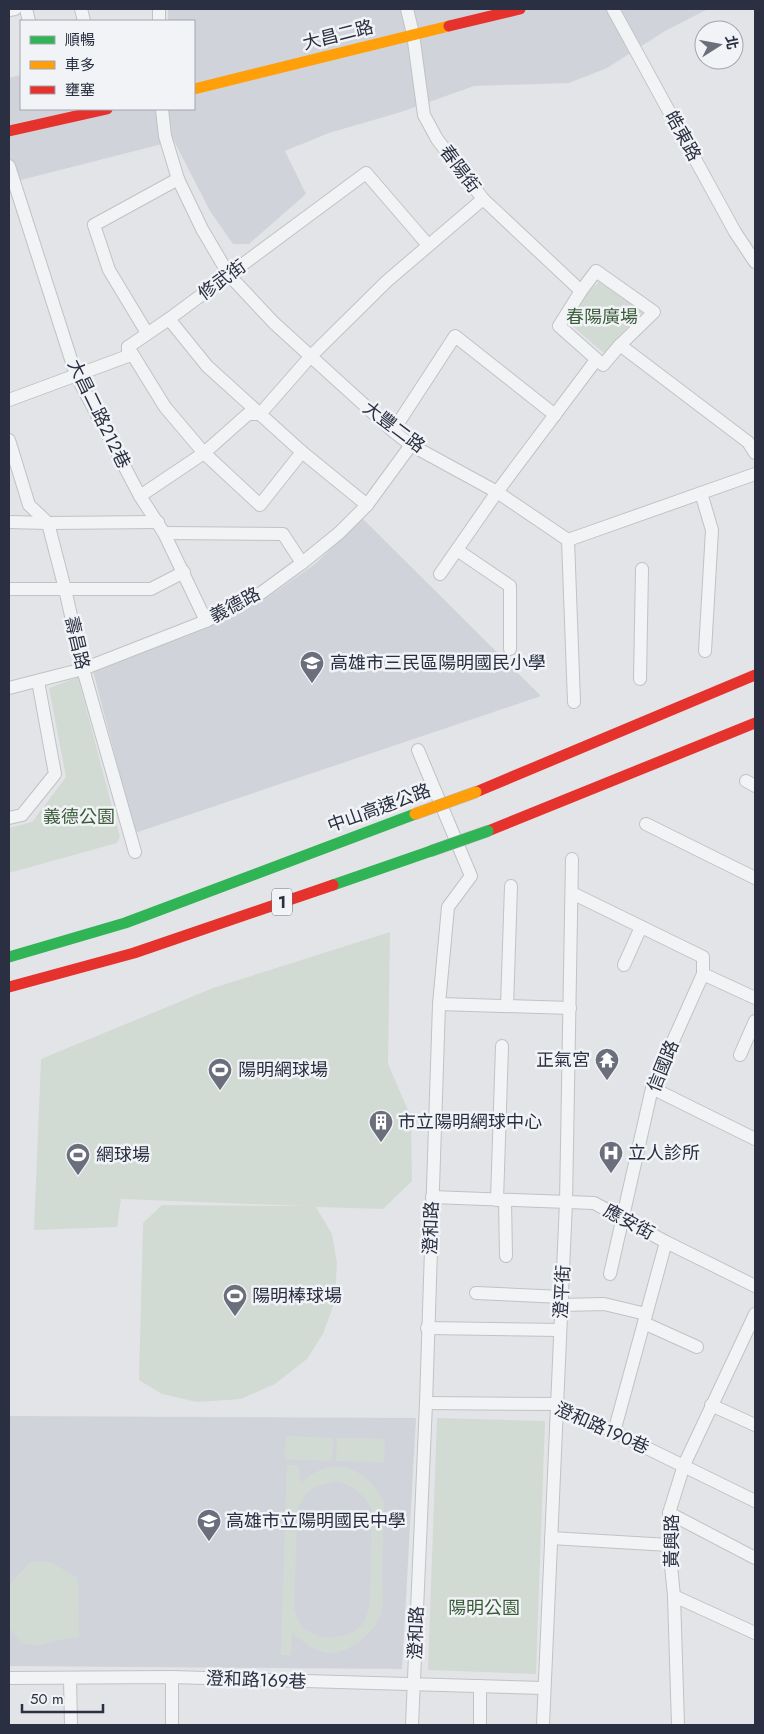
<svg xmlns="http://www.w3.org/2000/svg" width="764" height="1734" viewBox="0 0 764 1734" font-family="Jost,'Noto Sans TC',sans-serif">
<rect width="100%" height="100%" fill="#e3e4e7"/>
<g fill="#d1d3da">
<path d="M168,9h540l-43,22 -58,37 -38,15 -95,3 -73,26 -72,21 -44,18 21,43 -57,50h-16l-23,-33 -36,-70 -165,42v-105l12,-3v34h173v-88h-26z"/>
<path d="M362,518l179,178 -406,137 -42,-162 127,-49 45,-23 50,-35z"/>
<path d="M9,1416l407,2 -14,251 -393,-3z"/>
</g>
<g fill="#d2dbd3" fill-rule="evenodd">
<path d="M599,282l44,30 -27,27 -11,15 -35,-30 15,-29z"/>
<path d="M78,677l42,160 -3,6 -108,30v-45l23,-6 34,-45 -17,-89z"/>
<path d="M390,932l-2,132 23,53 1,64 -29,28 -67,-2 16,27 5,29 -2,38 -12,33 -16,25 -32,25 -34,15 -44,3 -35,-8 -23,-14 4,-157 19,-18 143,1 -184,-7 -4,28 -83,3 7,-171 172,-71z"/>
<path d="M437,1418l108,3 -9,253 -108,-4z"/>
<path d="M286,1436l47,2 -1,23 -47,-2z"/>
<path d="M337,1438l48,1 -1,23 -48,-1z"/>
<path d="M287,1465h11l2,18c5,-3 10,-8 16,-11 28,-15 56,4 68,30 -1,25 -1,49 -2,74 0,11 2,23 0,34 -4,21 -33,44 -54,43 -15,-2 -26,-12 -36,-21l-1,23h-10zM336,1481c18,4 28,13 36,29l-2,93c-2,7 -3,16 -8,22 -13,15 -43,17 -58,3 -5,-5 -8,-13 -10,-20l3,-99 9,-15 8,-7z"/>
<path d="M30,1562h20l28,16 1,58 -40,9 -18,-2 -11,-15 -1,-42z"/>
</g>
<g fill="none" stroke-linecap="round" stroke-linejoin="round">
<defs>
<g id="street">
<path d="M26,9l3,12"/>
<path d="M81,9l3,12"/>
<path d="M159,9v12"/>
<path d="M407,9l6,25 11,81 13,24 46,60 98,92"/>
<path d="M613,9l122,223 20,30"/>
<path d="M9,10l6,-1"/>
<path d="M162,109l3,27 13,43 24,50 27,46 45,48 119,108 18,14 86,47 71,48 187,-66"/>
<path d="M9,166l67,209 64,121 24,37 42,88"/>
<path d="M596,271l58,41 -34,33 -17,20 -44,-39 22,-35z"/>
<path d="M169,319l38,47 95,86 65,53"/>
<path d="M147,333l-38,-63 -15,-45 84,-46"/>
<path d="M620,345l128,97 7,11"/>
<path d="M128,347l41,-28 197,-146 62,72"/>
<path d="M128,347l37,60 39,46 56,52 42,-53"/>
<path d="M9,400l119,-44v-9"/>
<path d="M393,431l62,-95 100,79"/>
<path d="M9,440l20,65 19,18 17,66 18,80 52,183"/>
<path d="M701,493l11,37 -7,121"/>
<path d="M140,496l64,-43 44,-39h12l50,-57 77,-76 96,-82"/>
<path d="M9,522l39,1 110,-1"/>
<path d="M164,533l119,1 19,29"/>
<path d="M568,540l6,162"/>
<path d="M457,550l53,36v63"/>
<path d="M440,574l57,-82 99,-132"/>
<path d="M9,589h142l33,-17"/>
<path d="M640,679l2,-110"/>
<path d="M9,688l74,-19 123,-48 55,-28 41,-30 37,-30 28,-28 44,-60"/>
<path d="M746,781l9,5"/>
<path d="M9,818l13,-3 33,-41 -17,-93"/>
<path d="M646,824l109,54"/>
<path d="M572,893l131,64v17"/>
<path d="M624,965l17,-38"/>
<path d="M439,1004l131,4"/>
<path d="M507,1006l4,-120"/>
<path d="M740,1055l15,-34"/>
<path d="M652,1088l103,51"/>
<path d="M432,1197l162,6 72,39 89,44"/>
<path d="M497,1200l5,-154"/>
<path d="M505,1200l1,56"/>
<path d="M610,1274l42,-186 51,-114 52,24"/>
<path d="M476,1293l86,4"/>
<path d="M561,1305l43,-1 42,10"/>
<path d="M644,1323l53,24"/>
<path d="M427,1328l133,2"/>
<path d="M426,1403l131,1 198,97"/>
<path d="M711,1405l44,20"/>
<path d="M614,1432l52,-190"/>
<path d="M669,1513l86,45"/>
<path d="M551,1538l118,7"/>
<path d="M674,1596l81,37"/>
<path d="M172,1677v48"/>
<path d="M9,1678l163,-1 371,11"/>
<path d="M70,1678l1,47"/>
<path d="M412,1725l14,-322 13,-399 9,-97 23,-31 -53,-126"/>
<path d="M480,1725v-39"/>
<path d="M543,1725l23,-523 6,-343"/>
<path d="M678,1725l-4,-129 -5,-51v-32l15,-48 71,-151"/>
</g>
</defs>
<use href="#street" stroke="#c1c2c5" stroke-width="14"/>
<use href="#street" stroke="#f2f3f5" stroke-width="12"/>
<g stroke="#30b455" stroke-width="11">
<path d="M333,885l98,-34"/>
<path d="M9,957l116,-34 290,-109"/>
</g>
<path stroke="#ff9f0a" stroke-width="11" d="M194,89l255,-63"/>
<g stroke="#e5322d" stroke-width="11">
<path d="M449,26l71,-17"/>
<path d="M9,131l98,-22"/>
<path d="M476,792l279,-117"/>
<path d="M488,831l267,-108"/>
<path d="M9,987l125,-34 199,-68"/>
</g>
<defs>
<path id="fast-bridge" d="M431,851l57,-20"/>
<path id="slow-bridge" d="M415,814l61,-22"/>
</defs>
<use href="#fast-bridge" stroke="#b5b7bc" stroke-width="12" stroke-linecap="butt"/>
<use href="#slow-bridge" stroke="#b5b7bc" stroke-width="12" stroke-linecap="butt"/>
<use href="#fast-bridge" stroke="#30b455" stroke-width="11"/>
<use href="#slow-bridge" stroke="#ff9f0a" stroke-width="11"/>
</g>
<defs>
<symbol id="school-pin" viewBox="-11 -11 22 30"><path d="M0 17L-7.5 6A9.5 9.5 0 1 1 7.5 6Z" fill="#6b6f7b" stroke="#f1f3f7"/><path d="M0-5L7-2L0 1L-7-2ZM-4 1L0 2.5L4 1V4Q0 6-4 4Z" fill="#fff"/></symbol>
<symbol id="temple-pin" viewBox="-11 -11 22 30"><path d="M0 17L-7.5 6A9.5 9.5 0 1 1 7.5 6Z" fill="#6b6f7b" stroke="#f1f3f7"/><path d="M0-6L5-2H3V0L6.5 2.5H4V6H1.5V3h-3V6H-4V2.5H-6.5L-3 0V-2H-5Z" fill="#fff"/></symbol>
<symbol id="stadium-pin" viewBox="-11 -11 22 30"><path d="M0 17L-7.5 6A9.5 9.5 0 1 1 7.5 6Z" fill="#6b6f7b" stroke="#f1f3f7"/><path d="M0-5a6.5 5 0 1 0 0 10a6.5 5 0 1 0 0-10ZM-3.5-1.8h7v3.6h-7Z" fill="#fff"/></symbol>
<symbol id="building-pin" viewBox="-11 -11 22 30"><path d="M0 17L-7.5 6A9.5 9.5 0 1 1 7.5 6Z" fill="#6b6f7b" stroke="#f1f3f7"/><path d="M-4-6H4V6H1V3H-1V6H-4ZM-2.5-4.3h1.7v1.8h-1.7ZM.8-4.3h1.7v1.8H.8ZM-2.5-1h1.7V.8h-1.7ZM.8-1h1.7V.8H.8Z" fill="#fff"/></symbol>
<symbol id="hospital-pin" viewBox="-11 -11 22 30"><path d="M0 17L-7.5 6A9.5 9.5 0 1 1 7.5 6Z" fill="#6b6f7b" stroke="#f1f3f7"/><path d="M-5-5h3v3.5h4V-5h3V5h-3V1.5h-4V5h-3Z" fill="#fff"/></symbol>
</defs>
<g fill-rule="evenodd">
<use href="#school-pin" x="298" y="649" width="28" height="38"/>
<use href="#temple-pin" x="593" y="1046" width="28" height="38"/>
<use href="#stadium-pin" x="206" y="1056" width="28" height="38"/>
<use href="#building-pin" x="367" y="1108" width="28" height="38"/>
<use href="#hospital-pin" x="597" y="1139" width="28" height="38"/>
<use href="#stadium-pin" x="64" y="1141" width="28" height="38"/>
<use href="#stadium-pin" x="221" y="1282" width="28" height="38"/>
<use href="#school-pin" x="195" y="1507" width="28" height="38"/>
</g>
<g text-anchor="middle" stroke-width="5" stroke-linejoin="round" paint-order="stroke">
<rect fill="#f1f3f7" stroke="#666a78" stroke-width="1" x="272" y="888.5" width="20" height="27" rx="4"/>
<g font-size="16" font-weight="bold" fill="#2a3041">
<text x="282" y="908">1</text>
</g>
<g font-size="18" fill="#2a3041" stroke="#f1f3f7">
<text transform="translate(338 35) rotate(-14)" y="6">大昌二路</text>
<text transform="translate(683 136) rotate(61)" y="6">皓東路</text>
<text transform="translate(460 169) rotate(53)" y="6">春陽街</text>
<text transform="translate(222 280) rotate(-36)" y="6">修武街</text>
<text transform="translate(99 414) rotate(64)" y="6">大昌二路212巷</text>
<text transform="translate(394 427) rotate(37)" y="6">大豐二路</text>
<text transform="translate(235 605) rotate(-28)" y="6">義德路</text>
<text transform="translate(77 643) rotate(77)" y="6">壽昌路</text>
<text transform="translate(379 808) rotate(-20)" y="6">中山高速公路</text>
<text transform="translate(663 1066) rotate(-68)" y="6">信國路</text>
<text transform="translate(629 1222) rotate(28)" y="6">應安街</text>
<text transform="translate(431 1228) rotate(-88)" y="6">澄和路</text>
<text transform="translate(562 1292) rotate(-87)" y="6">澄平街</text>
<text transform="translate(602 1428) rotate(24)" y="6">澄和路190巷</text>
<text transform="translate(672 1541) rotate(-90)" y="6">黃興路</text>
<text transform="translate(416 1633) rotate(-88)" y="6">澄和路</text>
<text transform="translate(256 1680) rotate(2)" y="6">澄和路169巷</text>
</g>
<g font-size="18" fill="#3a5c38" stroke="#f1f3f7">
<text x="602" y="323">春陽廣場</text>
<text x="79" y="823">義德公園</text>
<text x="484" y="1614">陽明公園</text>
</g>
<g font-size="18" fill="#2a3041" stroke="#f1f3f7" text-anchor="start">
<text x="330" y="669">高雄市三民區陽明國民小學</text>
<text x="590" y="1066" text-anchor="end">正氣宮</text>
<text x="238" y="1076">陽明網球場</text>
<text x="398" y="1128">市立陽明網球中心</text>
<text x="628" y="1159">立人診所</text>
<text x="96" y="1161">網球場</text>
<text x="252" y="1302">陽明棒球場</text>
<text x="226" y="1527">高雄市立陽明國民中學</text>
</g>
</g>
<rect width="764" height="1734" fill="none" stroke="#2a3041" stroke-width="20"/>
<rect x="20" y="20" width="175" height="90" fill="#f1f3f7" stroke="#a1a5ae"/>
<rect x="30" y="36" width="25" height="8" fill="#30b455" stroke="#a1a5ae"/>
<text x="65" y="45" font-size="15" fill="#2a3041">順暢</text>
<rect x="30" y="61" width="25" height="8" fill="#ff9f0a" stroke="#a1a5ae"/>
<text x="65" y="70" font-size="15" fill="#2a3041">車多</text>
<rect x="30" y="86" width="25" height="8" fill="#e5322d" stroke="#a1a5ae"/>
<text x="65" y="95" font-size="15" fill="#2a3041">壅塞</text>
<g transform="translate(719 45) rotate(79)"><circle r="24" fill="#f1f3f7" stroke="#a1a5ae"/>
<path d="M0-4L9 19L0 12L-9 19Z" fill="#6b6f7b"/>
<text y="-8" font-size="14" font-weight="bold" text-anchor="middle" fill="#2a3041">北</text>
</g>
<path d="M22 1704v8h81v-8" fill="none" stroke="#2a3041" stroke-width="2.5"/>
<text x="30" y="1704" font-size="15" fill="#2a3041" stroke="#f1f3f7" stroke-width="4" paint-order="stroke">50 m</text>
</svg>
